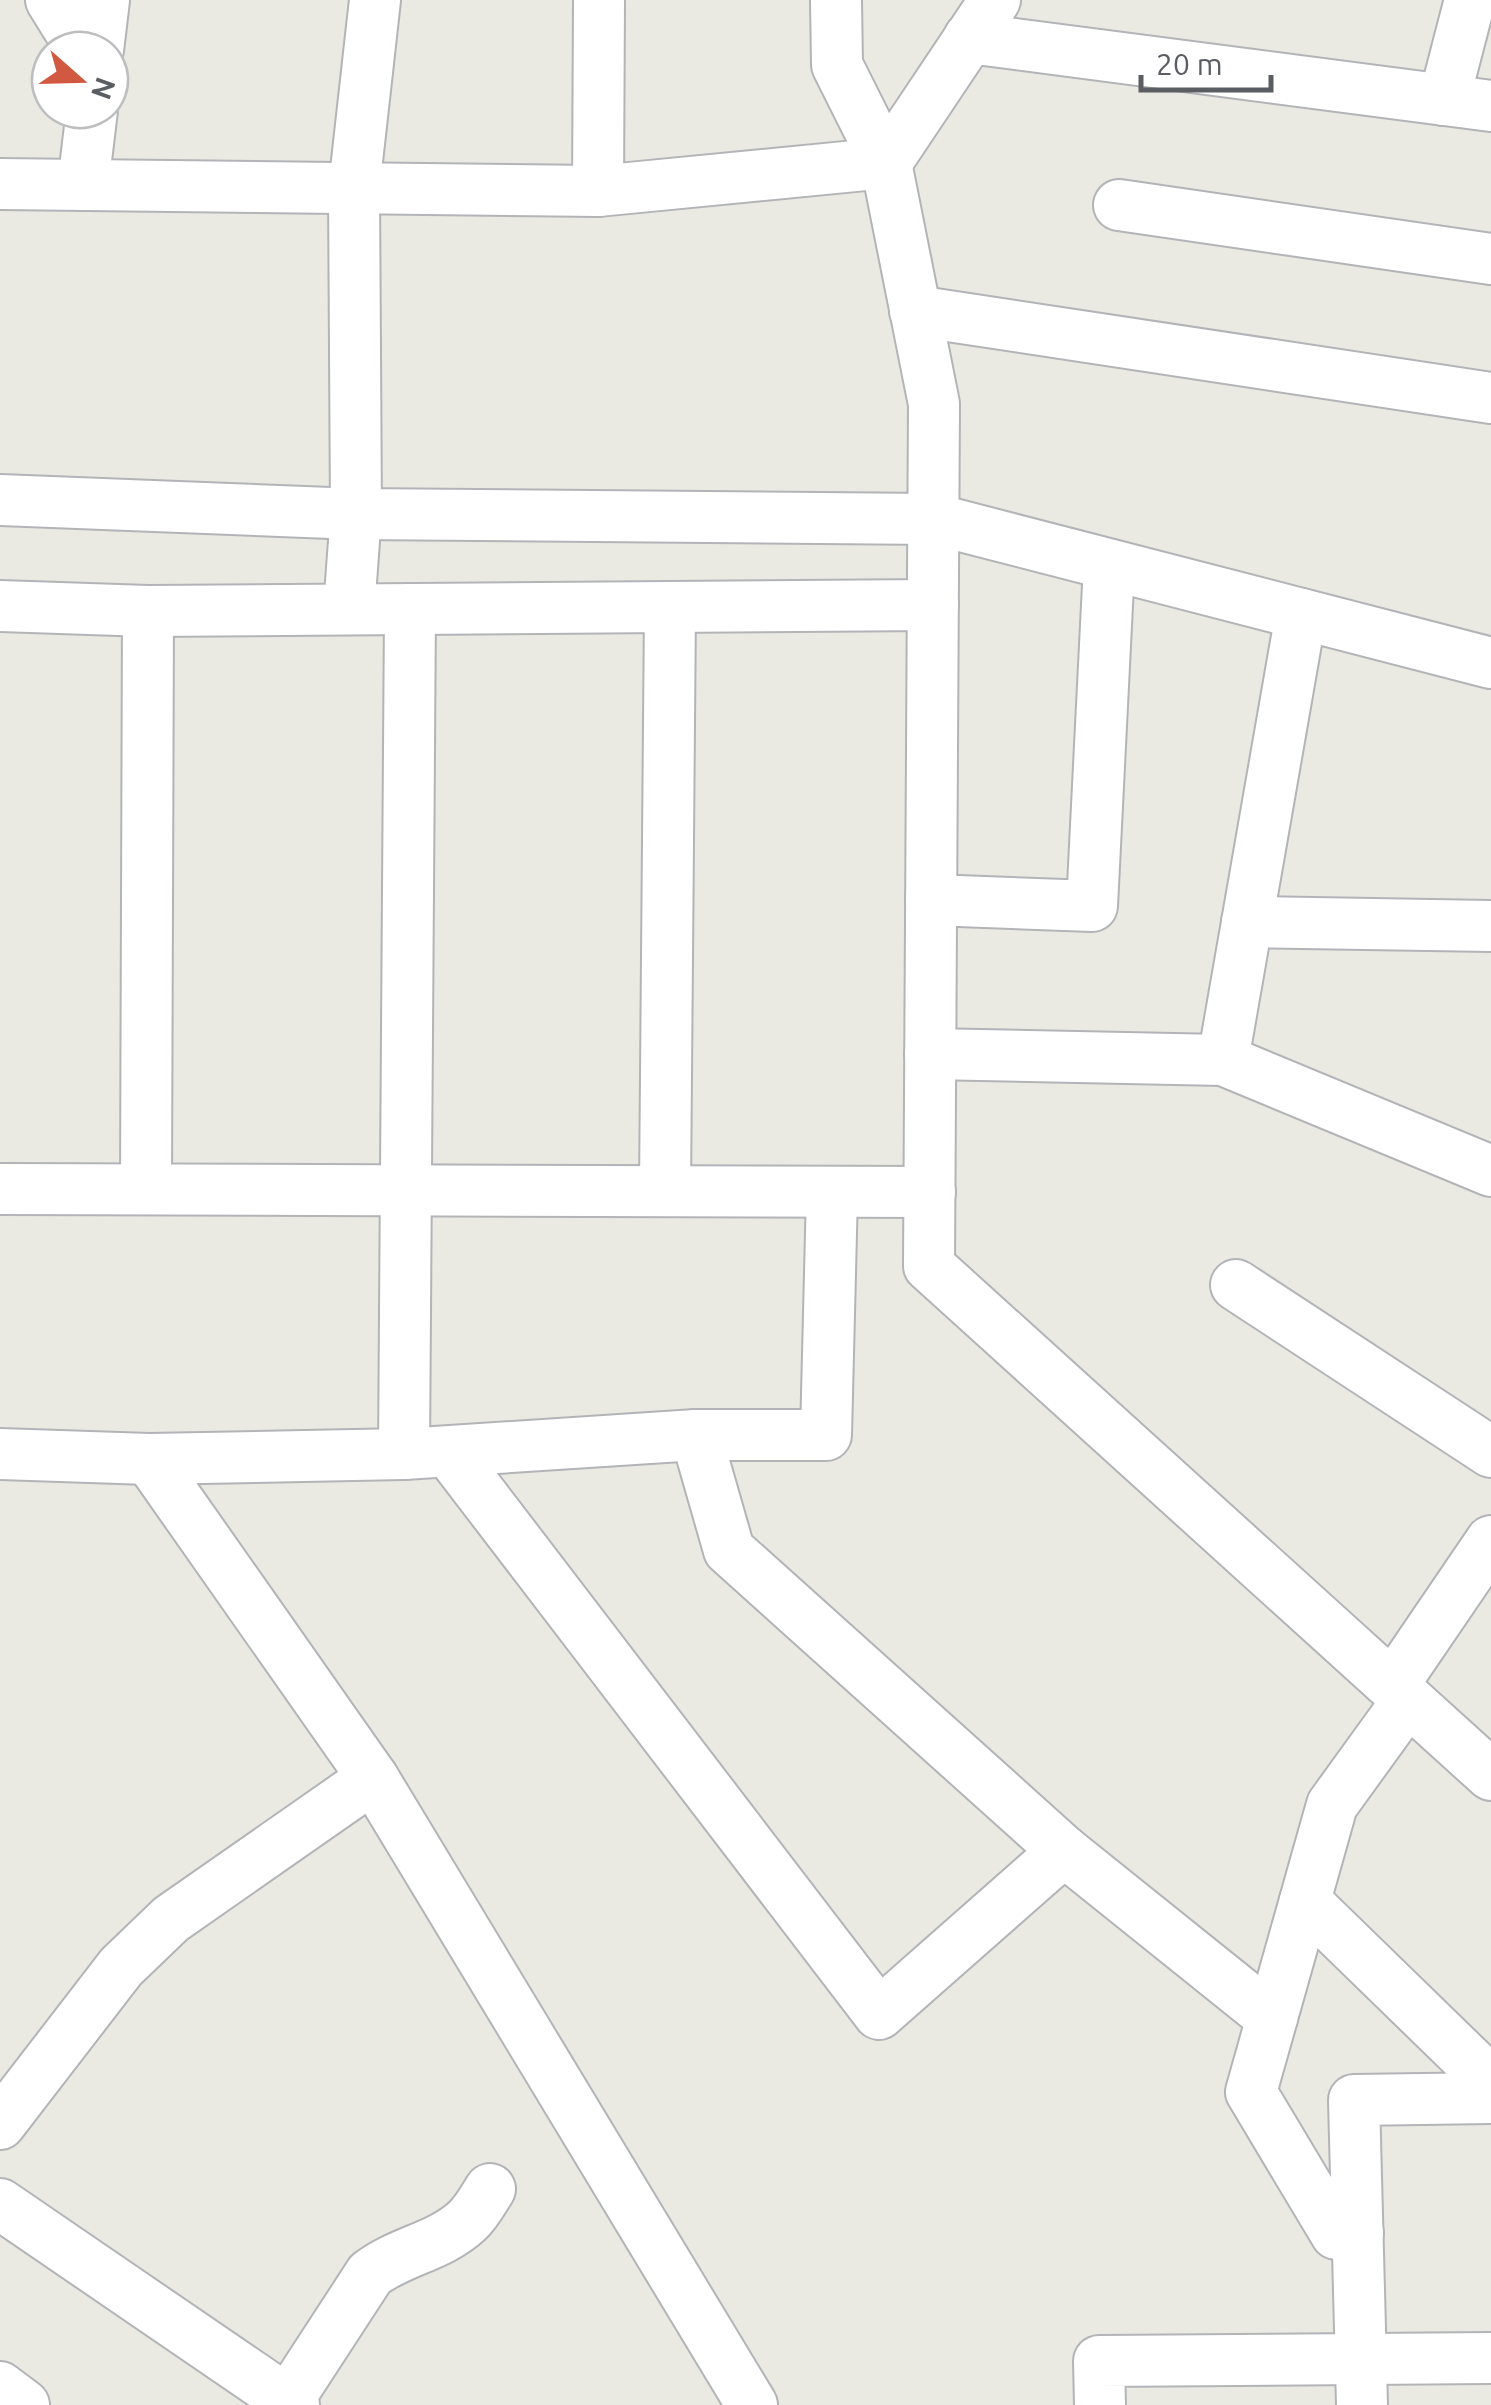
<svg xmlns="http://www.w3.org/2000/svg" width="1491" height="2405" viewBox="0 0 1491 2405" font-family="Ubuntu,sans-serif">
<rect width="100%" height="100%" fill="#ebeae2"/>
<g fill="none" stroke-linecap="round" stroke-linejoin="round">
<defs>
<g id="minor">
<path d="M51,0l31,50"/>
<path d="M836,0l1,65 49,98 48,241 -5,862 562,509"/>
<path d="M969,38l522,68"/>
<path d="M98,50l6,-50"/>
<path d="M1444,100l26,-100"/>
<path d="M886,163l109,-163"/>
<path d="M0,184l598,7 288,-28"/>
<path d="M83,185l9,-75"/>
<path d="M598,191l1,-191"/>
<path d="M1119,205l372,54"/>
<path d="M915,311l576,87"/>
<path d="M0,500l356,14 578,5 557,144"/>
<path d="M0,606l148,5 785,-6"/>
<path d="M349,609l7,-95 -2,-326 21,-188"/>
<path d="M931,900l161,6 17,-341"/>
<path d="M1247,922l244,4"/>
<path d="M930,1054l293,6 268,111"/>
<path d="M1223,1060l78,-446"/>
<path d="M0,1189l930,3"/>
<path d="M146,1189l2,-578"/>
<path d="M665,1191l5,-584"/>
<path d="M1236,1285l255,167"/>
<path d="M696,1435l33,115 335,301 208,167"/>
<path d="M449,1452l430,562 185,-163"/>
<path d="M0,1454l149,5 255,-5 292,-19h130l6,-243"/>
<path d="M404,1454l6,-845"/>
<path d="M149,1459l224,319 379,627"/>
<path d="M1393,1685l98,-144"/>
<path d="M1305,1901l186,181"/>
<path d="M0,2124l121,-157 50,-48 202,-141"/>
<path d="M0,2204l294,201"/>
<path d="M1358,2233l-22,1 -85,-142 81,-287 76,-105"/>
<path d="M0,2387l24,18"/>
<path d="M288,2400l82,-126c30,-23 69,-27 97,-53 9,-8 16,-21 23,-32"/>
<path d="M1100,2405l-1,-44 392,-3"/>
<path d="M1362,2405l-8,-305 137,-2"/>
</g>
</defs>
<use href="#minor" stroke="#b2b4b8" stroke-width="54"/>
<use href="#minor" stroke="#fff" stroke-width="50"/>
</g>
<g transform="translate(80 80) rotate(110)"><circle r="48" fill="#ffffff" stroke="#bdbec0" stroke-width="2.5"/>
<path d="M0-8L18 38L0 25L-18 38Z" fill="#d25941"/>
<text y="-15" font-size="28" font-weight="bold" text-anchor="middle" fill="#5a5d61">N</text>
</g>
<path d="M1141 75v15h130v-15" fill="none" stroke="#5a5d61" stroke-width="5"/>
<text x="1156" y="75" font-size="30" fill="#5a5d61" stroke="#ffffff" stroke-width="8" paint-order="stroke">20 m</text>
</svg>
